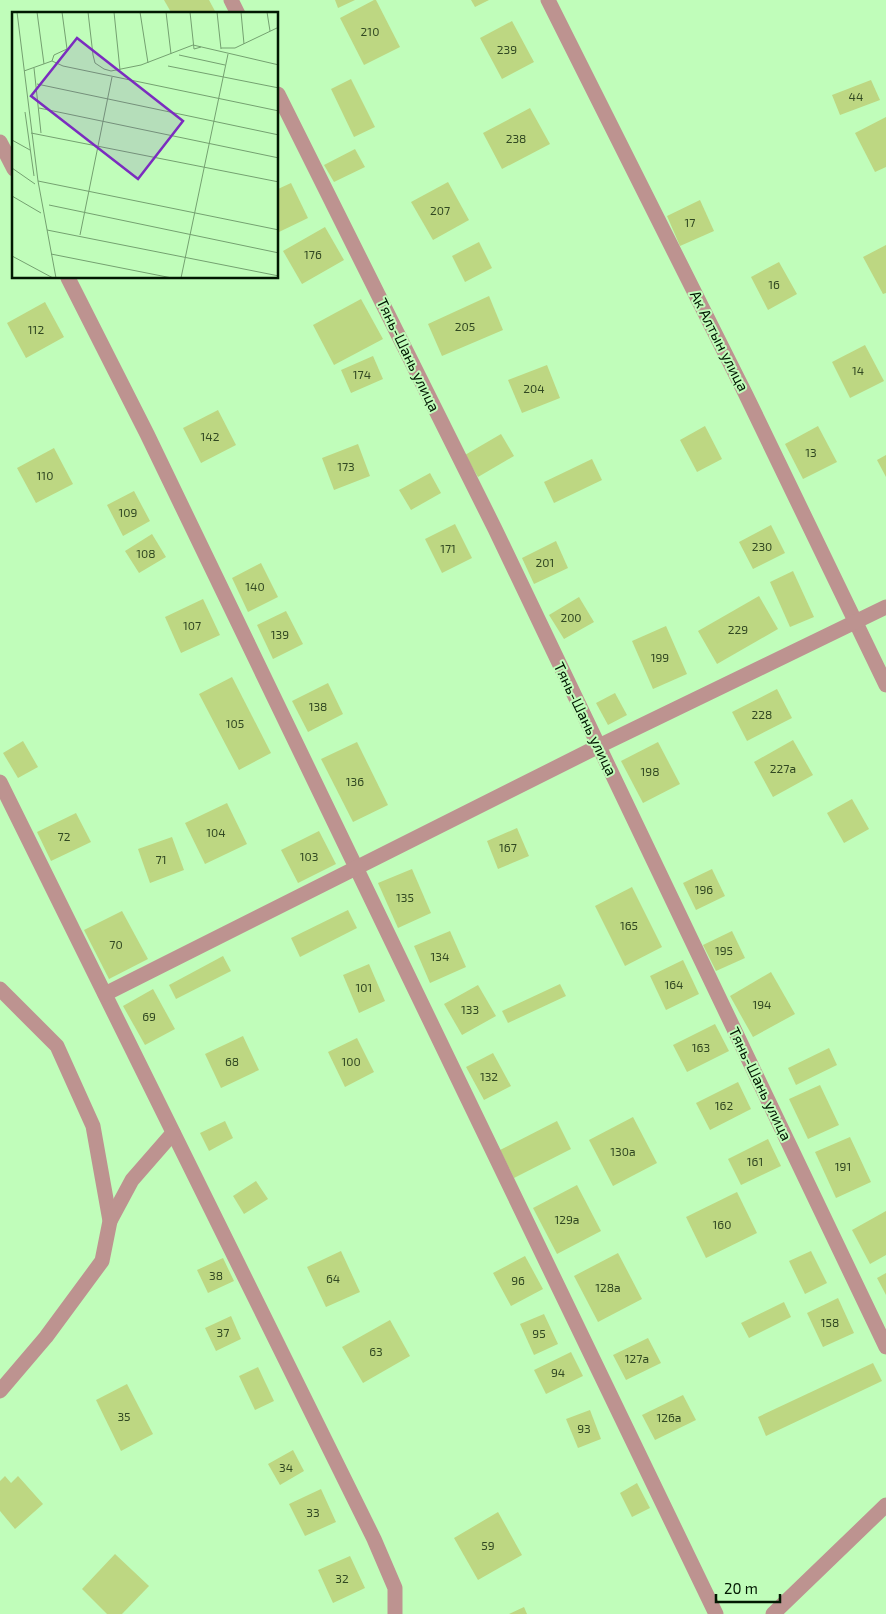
<svg xmlns="http://www.w3.org/2000/svg" width="886" height="1614" viewBox="0 0 886 1614" font-family="'Exo 2',sans-serif">
<rect width="100%" height="100%" fill="#c0fdba"/>
<g fill="#bdd782">
<path d="M164,0h45l7,13 -44,1z"/>
<path d="M335,0h20l-17,8z"/>
<path d="M374,0h2l24,47 -36,18 -24,-47z"/>
<path d="M471,0h18l-14,7z"/>
<path d="M512,21l22,41 -32,17 -22,-41z"/>
<path d="M351,79l24,48 -21,10 -23,-48z"/>
<path d="M871,80l9,20 -40,15 -8,-20z"/>
<path d="M530,108l20,36 -48,25 -19,-36z"/>
<path d="M886,117v50l-11,5 -20,-39z"/>
<path d="M355,149l10,18 -31,15 -10,-17z"/>
<path d="M448,182l21,38 -36,20 -22,-38z"/>
<path d="M291,183l17,35 -29,14 -1,-43z"/>
<path d="M700,200l14,31 -34,15 -13,-30z"/>
<path d="M325,227l19,33 -42,24 -19,-33z"/>
<path d="M479,242l13,26 -27,14 -13,-26z"/>
<path d="M886,245v48l-3,1 -20,-37z"/>
<path d="M779,262l18,32 -29,16 -17,-33z"/>
<path d="M489,296l14,34 -61,26 -14,-32z"/>
<path d="M361,299l22,40 -49,26 -21,-40z"/>
<path d="M45,302l19,35 -38,21 -19,-35z"/>
<path d="M865,345l19,36 -34,17 -18,-36z"/>
<path d="M373,356l10,23 -32,14 -10,-23z"/>
<path d="M547,365l13,33 -38,15 -14,-33z"/>
<path d="M218,410l18,35 -35,18 -18,-35z"/>
<path d="M705,426l17,33 -25,13 -17,-32z"/>
<path d="M818,426l19,36 -34,17 -18,-35z"/>
<path d="M501,434l13,22 -36,21 -13,-22z"/>
<path d="M358,444l12,32 -36,14 -12,-32z"/>
<path d="M54,448l19,36 -37,19 -19,-35z"/>
<path d="M886,455v22l-9,-17z"/>
<path d="M592,459l10,21 -48,23 -10,-21z"/>
<path d="M430,473l11,20 -30,17 -12,-20z"/>
<path d="M134,491l16,30 -27,15 -16,-31z"/>
<path d="M455,524l17,34 -30,15 -17,-34z"/>
<path d="M771,525l14,28 -32,16 -14,-27z"/>
<path d="M152,534l14,23 -27,16 -14,-22z"/>
<path d="M556,541l12,27 -34,16 -12,-26z"/>
<path d="M261,563l17,34 -30,15 -16,-34z"/>
<path d="M793,571l21,46 -24,10 -20,-45z"/>
<path d="M759,596l19,33 -61,35 -19,-33z"/>
<path d="M579,597l15,25 -30,17 -15,-24z"/>
<path d="M203,599l17,36 -39,18 -16,-36z"/>
<path d="M286,611l17,33 -30,15 -16,-34z"/>
<path d="M666,626l21,48 -34,15 -21,-48z"/>
<path d="M232,677l39,76 -32,17 -40,-76z"/>
<path d="M328,683l15,31 -35,18 -16,-31z"/>
<path d="M777,689l15,29 -45,23 -15,-29z"/>
<path d="M615,693l12,22 -19,10 -12,-22z"/>
<path d="M793,740l20,35 -40,22 -19,-35z"/>
<path d="M23,741l15,26 -20,11 -15,-25z"/>
<path d="M357,742l31,63 -35,17 -32,-63z"/>
<path d="M658,742l22,42 -37,19 -22,-42z"/>
<path d="M852,799l17,30 -25,14 -17,-30z"/>
<path d="M227,803l20,41 -42,20 -20,-41z"/>
<path d="M76,813l15,29 -40,19 -14,-29z"/>
<path d="M517,828l12,28 -31,13 -11,-28z"/>
<path d="M319,831l17,33 -38,19 -17,-33z"/>
<path d="M172,837l12,33 -34,13 -12,-34z"/>
<path d="M412,869l19,44 -33,15 -20,-45z"/>
<path d="M712,869l13,27 -29,14 -13,-27z"/>
<path d="M632,887l30,60 -37,19 -30,-60z"/>
<path d="M348,910l9,18 -57,29 -9,-19z"/>
<path d="M122,911l26,48 -39,20 -25,-49z"/>
<path d="M450,931l16,36 -36,16 -16,-37z"/>
<path d="M732,931l13,27 -29,13 -13,-26z"/>
<path d="M223,956l8,15 -55,28 -7,-14z"/>
<path d="M683,960l16,34 -33,16 -16,-34z"/>
<path d="M369,964l16,37 -26,12 -16,-38z"/>
<path d="M771,972l24,42 -42,23 -23,-41z"/>
<path d="M560,984l6,12 -58,27 -6,-12z"/>
<path d="M478,985l18,31 -34,19 -18,-31z"/>
<path d="M153,989l22,40 -30,16 -22,-39z"/>
<path d="M715,1024l14,27 -42,21 -14,-27z"/>
<path d="M243,1036l16,34 -38,18 -16,-34z"/>
<path d="M357,1038l17,34 -29,15 -17,-35z"/>
<path d="M829,1048l8,17 -41,20 -8,-17z"/>
<path d="M493,1053l18,33 -27,14 -18,-33z"/>
<path d="M738,1082l13,27 -41,21 -14,-27z"/>
<path d="M820,1085l19,40 -31,14 -19,-40z"/>
<path d="M633,1117l24,46 -44,23 -24,-46z"/>
<path d="M225,1121l8,17 -24,13 -9,-18z"/>
<path d="M557,1121l14,28 -57,29 -14,-28z"/>
<path d="M850,1137l21,45 -35,16 -21,-46z"/>
<path d="M768,1139l13,27 -40,19 -13,-26z"/>
<path d="M256,1181l12,18 -24,15 -11,-18z"/>
<path d="M577,1185l24,46 -44,23 -24,-46z"/>
<path d="M737,1192l20,41 -51,25 -20,-41z"/>
<path d="M886,1211v44l-16,9 -18,-34z"/>
<path d="M341,1251l19,41 -34,15 -19,-40z"/>
<path d="M811,1251l16,32 -22,11 -16,-33z"/>
<path d="M618,1253l24,46 -44,23 -24,-46z"/>
<path d="M525,1256l18,33 -32,17 -18,-33z"/>
<path d="M223,1258l11,23 -26,12 -11,-23z"/>
<path d="M886,1273v22l-9,-17z"/>
<path d="M838,1298l16,35 -31,14 -16,-34z"/>
<path d="M784,1302l7,15 -42,21 -8,-15z"/>
<path d="M544,1314l14,30 -24,11 -14,-31z"/>
<path d="M231,1316l10,23 -25,12 -11,-23z"/>
<path d="M390,1320l20,36 -47,27 -21,-36z"/>
<path d="M648,1338l13,25 -35,17 -13,-25z"/>
<path d="M571,1352l12,24 -37,18 -12,-24z"/>
<path d="M873,1363l9,18 -116,55 -8,-19z"/>
<path d="M258,1367l16,34 -19,9 -16,-34z"/>
<path d="M127,1384l26,50 -32,17 -25,-51z"/>
<path d="M683,1395l13,25 -41,20 -13,-25z"/>
<path d="M590,1410l11,29 -23,9 -12,-29z"/>
<path d="M293,1450l11,21 -24,14 -12,-21z"/>
<path d="M5,1476l6,7 7,-7 25,28 -28,25 -15,-18v-30z"/>
<path d="M637,1483l13,25 -18,9 -12,-24z"/>
<path d="M321,1489l15,33 -31,14 -16,-32z"/>
<path d="M498,1512l24,43 -44,25 -24,-42z"/>
<path d="M115,1554l34,32 -27,28h-15l-25,-25z"/>
<path d="M350,1556l15,32 -32,15 -15,-33z"/>
<path d="M524,1607l3,7h-18z"/>
</g>
<g fill="none" stroke-linecap="round" stroke-linejoin="round">
<g stroke="#bd9390" stroke-width="15">
<path d="M231,0l7,14"/>
<path d="M548,0l197,393 141,292"/>
<path d="M278,94l217,435 391,818"/>
<path d="M0,142l14,27"/>
<path d="M68,278l79,156 569,1180"/>
<path d="M0,782l374,757 21,49v26"/>
<path d="M0,989l57,57 36,80 17,95 -8,40 -56,76 -46,54"/>
<path d="M105,994l494,-248 287,-139"/>
<path d="M110,1221l22,-41 41,-47"/>
<path d="M773,1614l113,-109"/>
</g>
</g>
<g text-anchor="middle" stroke-width="4" stroke-linejoin="round" paint-order="stroke">
<g font-size="12" fill="#314822">
<text x="370" y="36">210</text>
<text x="507" y="54">239</text>
<text x="856" y="101">44</text>
<text x="516" y="143">238</text>
<text x="440" y="215">207</text>
<text x="690" y="227">17</text>
<text x="313" y="259">176</text>
<text x="774" y="289">16</text>
<text x="465" y="331">205</text>
<text x="36" y="334">112</text>
<text x="858" y="375">14</text>
<text x="362" y="379">174</text>
<text x="534" y="393">204</text>
<text x="210" y="441">142</text>
<text x="811" y="457">13</text>
<text x="346" y="471">173</text>
<text x="45" y="480">110</text>
<text x="128" y="517">109</text>
<text x="762" y="551">230</text>
<text x="448" y="553">171</text>
<text x="146" y="558">108</text>
<text x="545" y="567">201</text>
<text x="255" y="591">140</text>
<text x="571" y="622">200</text>
<text x="192" y="630">107</text>
<text x="738" y="634">229</text>
<text x="280" y="639">139</text>
<text x="660" y="662">199</text>
<text x="318" y="711">138</text>
<text x="762" y="719">228</text>
<text x="235" y="728">105</text>
<text x="783" y="773">227а</text>
<text x="650" y="776">198</text>
<text x="355" y="786">136</text>
<text x="216" y="837">104</text>
<text x="64" y="841">72</text>
<text x="508" y="852">167</text>
<text x="309" y="861">103</text>
<text x="161" y="864">71</text>
<text x="704" y="894">196</text>
<text x="405" y="902">135</text>
<text x="629" y="930">165</text>
<text x="116" y="949">70</text>
<text x="724" y="955">195</text>
<text x="440" y="961">134</text>
<text x="674" y="989">164</text>
<text x="364" y="992">101</text>
<text x="762" y="1009">194</text>
<text x="470" y="1014">133</text>
<text x="149" y="1021">69</text>
<text x="701" y="1052">163</text>
<text x="232" y="1066">68</text>
<text x="351" y="1066">100</text>
<text x="489" y="1081">132</text>
<text x="724" y="1110">162</text>
<text x="623" y="1156">130а</text>
<text x="755" y="1166">161</text>
<text x="843" y="1171">191</text>
<text x="567" y="1224">129а</text>
<text x="722" y="1229">160</text>
<text x="216" y="1280">38</text>
<text x="333" y="1283">64</text>
<text x="518" y="1285">96</text>
<text x="608" y="1292">128а</text>
<text x="830" y="1327">158</text>
<text x="223" y="1337">37</text>
<text x="539" y="1338">95</text>
<text x="376" y="1356">63</text>
<text x="637" y="1363">127а</text>
<text x="558" y="1377">94</text>
<text x="124" y="1421">35</text>
<text x="669" y="1422">126а</text>
<text x="584" y="1433">93</text>
<text x="286" y="1472">34</text>
<text x="313" y="1517">33</text>
<text x="488" y="1550">59</text>
<text x="342" y="1583">32</text>
</g>
<g font-size="15" fill="#021802" stroke="#c0fdba">
<text transform="translate(719 341) rotate(63)" y="5">Ак Алтын улица</text>
<text transform="translate(408 355) rotate(64)" y="5">Тянь-Шань улица</text>
<text transform="translate(585 719) rotate(64)" y="5">Тянь-Шань улица</text>
<text transform="translate(760 1084) rotate(64)" y="5">Тянь-Шань улица</text>
</g>
</g>
<g transform="translate(12 12)">
<rect width="266" height="266" fill="#c0fdba"/>
<path fill="none" stroke="#74a170" stroke-width="1" d="M5,0l21,169 18,97M25,0l7,52M76,0l5,43 2,8 9,6 7,2 30,-6 52,-20 86,20M102,0l6,58M128,0l8,51M154,0l5,42M178,0l4,37 7,-2M205,0l4,37M229,0l3,32M255,0l3,19M209,36h14l44,-21M167,43l46,10M40,49l11,5 216,45M156,54l111,22M22,56l7,65M12,59l28,-10 2,-6 13,-6 -5,-37M25,72l242,51M27,96l240,50M13,100l9,64M19,121l248,49M0,128l18,10M0,156l23,16M26,169l241,49M0,184l29,17M37,193l230,48M35,218l232,46M68,223l32,-158M39,242l121,24M0,244l41,22M169,266l47,-224"/>
<path fill="#7b2cbf" fill-opacity="0.15" stroke="#7b2cbf" stroke-width="2.5" d="M65,26l106,83 -45,58 -107,-83z"/>
<rect width="266" height="266" fill="none" stroke="#021802" stroke-width="2.5"/>
</g>
<path d="M716 1594v8h64v-8" fill="none" stroke="#021802" stroke-width="2.5"/>
<text x="724" y="1594" font-size="15" fill="#021802" stroke="#c0fdba" stroke-width="4" paint-order="stroke">20 m</text>
</svg>
